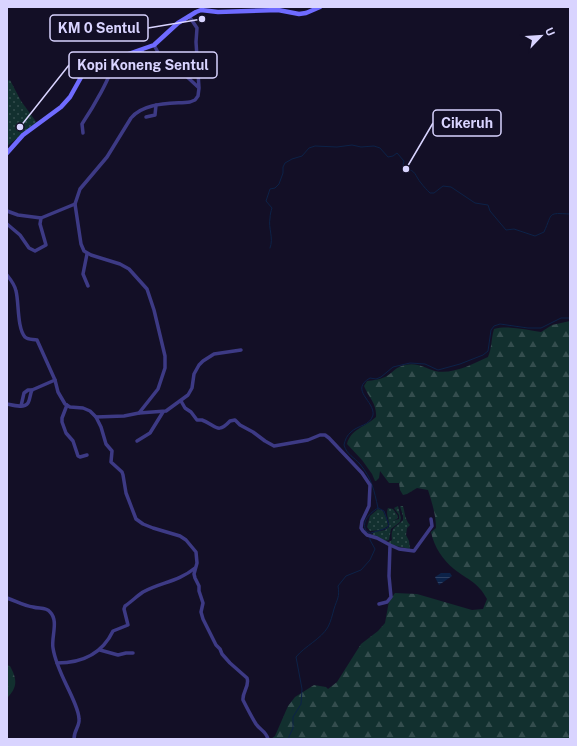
<svg xmlns="http://www.w3.org/2000/svg" width="577" height="746" viewBox="0 0 577 746" font-family="'Public Sans',sans-serif">
<defs>
<pattern id="grass-dots" width="8" height="8" patternUnits="userSpaceOnUse"><rect width="8" height="8" fill="#12302f"/><path d="M2 2h.1M6 6h.1" fill="none" stroke="#344d4e" stroke-width="1.8" stroke-linecap="round"/></pattern>
<pattern id="forest-firs" width="22" height="20" patternUnits="userSpaceOnUse"><rect width="22" height="20" fill="#12302f"/><path d="M5 1l3.5 6h-7zM16 11l3.5 6h-7z" fill="#344d4e"/></pattern>
<pattern id="water-rules" width="6" height="5" patternUnits="userSpaceOnUse"><rect width="6" height="5" fill="#0c2248"/><path d="M0 2.5h6" fill="none" stroke="#2f4163"/></pattern>
</defs>
<rect width="100%" height="100%" fill="#130f26"/>
<g fill="url(#grass-dots)">
<path d="M10,80l11,21 16,22 -30,23v-65z"/>
<path d="M398,506l3,12 -1,4 -9,7 -2,11 -4,1 -13,-6 2,-3 11,-2 4,-3c1,-7 -4,-12 -1,-19l5,1 5,7 -1,3 -5,2 7,-2v-4l-5,-7z"/>
<path d="M400,506h3c2,7 2,14 7,19l-3,3 -1,7 3,6 1,8 -14,-3 -9,-3 5,-3c-2,-14 4,-12 11,-20v-4z"/>
<path d="M378,509l5,2 4,9 1,6 -6,4 -12,1 -3,-4 3,-11z"/>
</g>
<g fill="url(#forest-firs)">
<path d="M570,321v418h-299l4,-3 13,-30 7,-9 19,-12 12,2 2,2 9,-7 24,-38 17,-13 7,-8 4,-22 6,-8 22,1 55,16 11,-1 4,-10c-9,-17 -19,-19 -33,-30 -11,-9 -20,-22 -23,-37l5,-4c0,-13 -4,-25 -8,-38l-11,-2 -10,6 -4,1 -3,-5 -1,-7h-10l-9,-12 -1,7 -3,3h-1l-3,-7 -10,-14 -15,-16c4,-15 18,-17 29,-27 1,-13 -7,-19 -12,-31l3,-5c6,-1 12,-1 18,-4 8,-4 10,-10 20,-12 12,-3 20,3 30,6 17,4 38,-7 53,-14 4,-9 3,-18 6,-28 14,-4 32,1 47,3l11,-7z"/>
<path d="M7,665l3,1c7,13 8,21 -3,32z"/>
</g>
<path fill="url(#water-rules)" d="M441,573h9l2,3 -13,9 -4,-8z"/>
<g fill="none" stroke-linecap="round" stroke-linejoin="round">
<g stroke="#0c2248" stroke-width="1">
<path d="M270,248c4,-10 -2,-20 0,-30 0,-3 1,-7 2,-10l-6,-7 4,-12 5,-1 4,-4 4,-11v-6l2,-4 7,-4 10,-3 7,-8 6,-2 22,1 15,-2 9,2 13,-1 6,2 8,9 5,-1 4,-3 7,8 -1,4 3,4c10,1 9,7 15,14 3,4 6,7 9,10h4l9,-7 8,1 24,16 13,2 2,6 16,19 8,-1 21,7 9,-4c9,-20 3,-19 26,-18"/>
<path d="M371,533l16,-5 2,-3 -5,-14 -6,-3"/>
<path d="M288,739l5,-11v-11l8,-13 1,-15 -6,-32c9,-11 25,-18 32,-30 3,-6 4,-11 6,-18 3,-10 6,-12 4,-23l8,-10 15,-6 9,-10 5,-11 -5,-9v-7l-4,-2c-5,-10 4,-18 12,-23 -4,-18 -6,-29 -18,-44 -6,-7 -13,-9 -16,-19 1,-5 3,-10 7,-13 7,-7 19,-6 22,-17 2,-14 -24,-25 -3,-37l6,1 5,-2 12,-10 17,-4 15,1 13,6 22,-6 23,-9 5,-4 3,-21 3,-4 6,-2 28,4h13l20,-10h9"/>
</g>
<g stroke="#3d3a85" stroke-width="3.5">
<path d="M154,45l15,28 8,-2 7,3 14,13"/>
<path d="M142,50c2,9 0,20 11,20"/>
<path d="M146,117l9,-2 1,-10"/>
<path d="M83,133l-1,-9c10,-15 30,-48 32,-64"/>
<path d="M7,211l11,4 23,3 34,-14"/>
<path d="M7,224l13,11 9,13 6,3 11,-6 -6,-21 1,-6"/>
<path d="M87,254l-4,20 5,12"/>
<path d="M7,275c4,5 8,10 9,16 3,11 1,37 9,46 3,3 8,2 12,3l18,40 3,12 7,12 5,3 13,1 7,3 6,6 28,-1 15,-3 27,-2 22,-16 4,-7 2,-14 5,-9 4,-4 11,-7 27,-4"/>
<path d="M181,401l4,7 6,4 6,8h5c14,5 15,15 28,1l5,-1 5,5 13,7 12,9 9,5 34,-6 12,-5h5l4,3 33,35 8,12 -1,21 -7,15 -1,7 2,3 4,4 10,3 13,7 -1,31 2,21 -4,5 -8,2"/>
<path d="M7,404c5,1 17,5 21,-1 2,-3 2,-9 4,-13l23,-10"/>
<path d="M67,405l-5,13v4l4,11 7,8 5,15 2,1 7,-2"/>
<path d="M21,406l3,-13 4,-3h4"/>
<path d="M139,413l19,-24 7,-21v-12l-11,-46 -7,-21 -18,-20 -9,-5 -29,-9 -7,-4 -3,-7 -6,-40 5,-15 27,-32 24,-39c13,-16 40,-14 59,-16l5,-2 3,-4 1,-8 -3,-46 1,-14 -8,-12"/>
<path d="M96,417l5,10 5,17 6,7 -1,11 11,10 1,3 3,18 10,26 7,5 10,4 27,8 6,4 10,12 1,11 -3,11 1,4 4,8v5l4,12 -2,9 2,7 13,26 4,4 2,5 8,9 17,15c3,8 -5,14 -4,22 4,8 8,16 13,24 4,6 10,7 12,15"/>
<path d="M137,441l13,-8 13,-21"/>
<path d="M390,545l9,4 15,2 18,-25 -1,-7"/>
<path d="M7,598c9,3 17,8 26,9 6,2 13,0 17,5 9,9 1,25 3,36 3,20 15,38 22,56 2,5 4,10 4,15 1,7 -5,11 -5,20"/>
<path d="M100,650l18,5 8,-2h7"/>
<path d="M57,663c26,0 45,-9 56,-32l15,-6 -4,-16 1,-3c6,-4 12,-10 18,-14 18,-10 35,-10 52,-24"/>
</g>
<path stroke="#6f6bff" stroke-width="4.5" d="M7,153l16,-18 38,-28 9,-10 14,-25 10,-6 60,-21 24,-22 18,-11 5,-2 17,2 60,-2 21,4 7,-1 14,-6"/>
</g>
<path fill="none" stroke="#d9d4ff" stroke-width="1.5" d="M202 19L148 28M20 127L69 65M406 169L433 123"/>
<g fill="#d9d4ff" stroke="#130f26" stroke-width="1.5">
<circle cx="202" cy="19" r="4"/>
<circle cx="20" cy="127" r="4"/>
<circle cx="406" cy="169" r="4"/>
</g>
<g fill="#130f26" stroke="#d9d4ff" stroke-width="1.5">
<rect x="50" y="15" width="98" height="26" rx="4"/>
<rect x="69" y="52" width="148" height="26" rx="4"/>
<rect x="433" y="110" width="68" height="26" rx="4"/>
</g>
<g font-size="14" text-anchor="middle" font-weight="bold" fill="#d9d4ff">
<text x="99" y="33">KM 0 Sentul</text>
<text x="143" y="70">Kopi Koneng Sentul</text>
<text x="467" y="128">Cikeruh</text>
</g>
<rect width="577" height="746" fill="none" stroke="#d9d4ff" stroke-width="16"/>
<g transform="translate(541 36) rotate(65)" stroke="#130f26" stroke-width="3" paint-order="stroke">
<path d="M0-3L7 15L0 10L-7 15Z" fill="#d9d4ff"/>
<text y="-6" font-size="11" font-weight="bold" text-anchor="middle" fill="#d9d4ff">U</text>
</g>
</svg>
